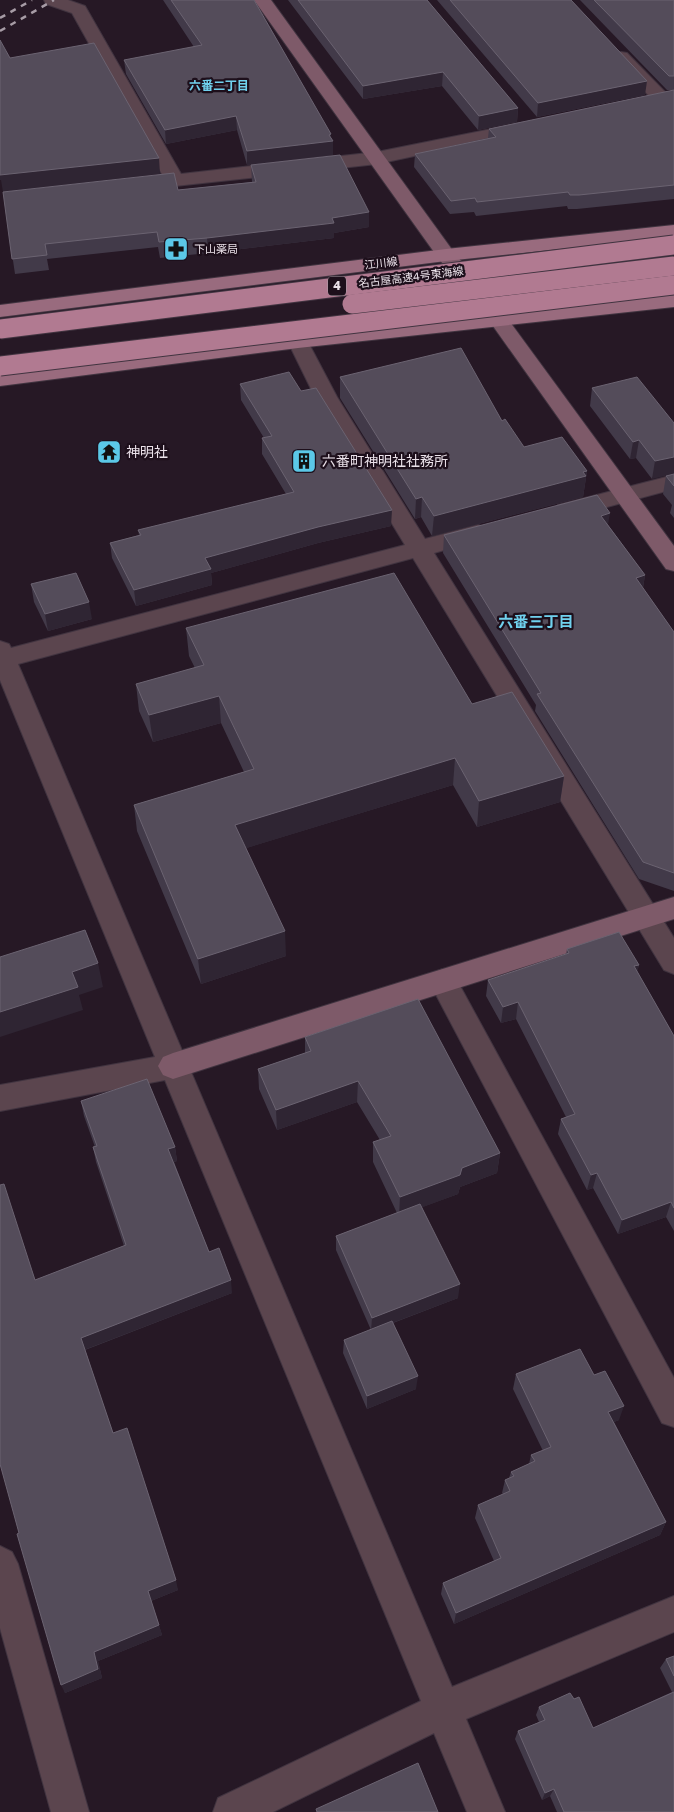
<svg xmlns="http://www.w3.org/2000/svg" width="674" height="1812" viewBox="0 0 674 1812" font-family="'Golos Text','Noto Sans JP',sans-serif">
<rect width="100%" height="100%" fill="#261825"/>
<g fill="none" stroke-linecap="round" stroke-linejoin="round">
<defs>
<g id="street">
<path d="M44,0h24l17,6 96,168 196,-22 149,-30 6,1 3,4 -3,4 -6,1 -149,32 -239,26 -7,-2 -2,-4 2,-4 32,-4 -91,-163 -26,-9z"/>
<path d="M621,52l6,1 41,42 3,4 -3,4h-12l-41,-42 -3,-4 3,-4z"/>
<path d="M298,336l7,2 3,4 29,55 88,142 53,-14 8,3 4,5 -4,5 -52,15 240,385v36l-10,-4 -251,-412 -395,106 434,1023 222,-91v36l-208,87 39,93h-38l-33,-79 -161,79h-60l5,-14 203,-97 -256,-621 -165,31v-26l155,-28 -155,-377v-39l9,3 2,4 394,-103 -90,-148 -27,-55 3,-4z"/>
<path d="M674,475v14l-108,29 -8,-3 -3,-5 3,-5z"/>
<path d="M443,969l10,4 221,405v49l-12,-4 -229,-434 -4,-8 4,-8z"/>
<path d="M0,1546l12,6 6,12 71,248h-38l-51,-184z"/>
</g>
<g id="secondary">
<path d="M254,0h17l182,251 54,67 167,228v25l-8,-2 -173,-243 -54,-67z"/>
<path d="M674,897v22l-501,160 -10,-4 -5,-9 5,-9 10,-4z"/>
</g>
<g id="primary">
<path d="M674,225v12l-228,24 -446,56v-12l446,-56z"/>
<path d="M674,295v12l-376,41 -298,38v-14l298,-36z"/>
</g>
</defs>
<use href="#street" stroke="#413440" stroke-width="2"/>
<use href="#secondary" stroke="#413440" stroke-width="2"/>
<use href="#primary" stroke="#413440" stroke-width="2"/>
<use href="#street" fill="#5b454e" fill-rule="evenodd"/>
<use href="#secondary" fill="#7e5a69" fill-rule="evenodd"/>
<use href="#primary" fill="#996b7e" fill-rule="evenodd"/>
<g stroke="#a79ca6" stroke-width="2.5" stroke-dasharray="6 6" stroke-linecap="butt">
<path d="M0,18l32,-18"/>
<path d="M0,31l54,-31"/>
</g>
<defs>
<g id="highway-bridge">
<path d="M352,304l322,-38"/>
<path d="M0,329l674,-84"/>
<path d="M0,366l674,-81"/>
</g>
</defs>
<use href="#highway-bridge" stroke="#413440" stroke-width="21" stroke-linecap="butt"/>
<use href="#highway-bridge" stroke="#b17a91" stroke-width="19"/>
</g>
<g fill="#423a49">
<path d="M163,0h91l79,141v14l-86,10 -10,-35 -71,14 -40,-70 -2,-14 70,-13z"/>
<path d="M288,0h139l91,108 -1,14 -39,8 -36,-44 -79,13z"/>
<path d="M437,0h134l74,95 -108,22z"/>
<path d="M580,0h94v90h-7z"/>
<path d="M674,90v109l-97,10h-9l-1,-3 -91,10 -2,-4 -24,2 -36,-47 1,-13 73,-16 1,-9z"/>
<path d="M251,165l118,62 -35,6v5l-126,15 -48,5 -2,-11 -111,12 2,11 -34,4 -12,-82 175,-2 74,-8z"/>
<path d="M340,377l247,94 -4,26 -151,39 -11,-19 -6,2 -75,-121z"/>
<path d="M240,384l61,7 90,135 -73,17 -107,30 1,12 -76,21 -24,-48 -2,-15 29,-8 -1,-5 148,-36 -24,-40v-16h2l-23,-38z"/>
<path d="M592,388l82,35 -22,56 -16,-21 -6,1 -40,-53z"/>
<path d="M674,474v44l-4,-5 2,-8 -9,-11 3,-18z"/>
<path d="M608,525l37,50 -2,13 31,44v259l-35,-12 -104,-168 1,-6 -93,-152 1,-18z"/>
<path d="M31,584l61,35 -44,12 -14,-29z"/>
<path d="M186,628l286,76 92,72 -4,26 -83,25 -24,-42 -207,63 40,108 -85,28 -64,-153 -3,-26 110,-33 -23,-49 -68,19 -14,-31 -3,-27 59,-16 -6,-12z"/>
<path d="M567,949l72,16 -2,6 37,65v195l-8,-14 -48,17 -25,-46 -6,2 -29,-56 3,-15 5,-2 -50,-98 -15,4 -15,-27 2,-16 78,-25z"/>
<path d="M305,1037l195,116 -3,20 -37,14 -2,7 -36,13 36,91 -65,25 23,66 -49,20 -24,-56 1,-13 27,-10 -35,-80v-14l61,-23 -24,-51v-20l7,-2 -23,-38 -80,28 -18,-41 -1,-20 47,-16z"/>
<path d="M81,1101l94,46 2,14 -3,1 35,90 23,41 -147,57 28,83 65,157 -27,11 11,34 -64,26 4,17 -37,15 -46,-160 16,-253 89,-34 -28,-84 -3,-15h2l-11,-31z"/>
<path d="M516,1374l103,46 -5,2 52,100 -6,13 -206,89 -13,-30 2,-11 51,-22 -19,-43 3,-13 25,-11 -1,-1 3,-13 4,-2 2,-6 18,-8 2,-9 12,-4 -30,-62z"/>
<path d="M674,1656v156h-117l-7,-16 -8,4 -27,-61 3,-8 21,-9 -3,-7 3,-8 54,21 79,-36 -12,-24 6,-9z"/>
</g>
<g fill="#2f2533">
<path d="M443,72l-1,14 -79,13v-13z"/>
<path d="M647,81l-2,14 -108,22 1,-14z"/>
<path d="M518,108l-1,14 -39,8 1,-14z"/>
<path d="M236,116l1,14 -71,14 -1,-14z"/>
<path d="M331,134v7h2v14l-86,10v-14z"/>
<path d="M159,158l1,16 -157,18 -2,-12h-1v-8z"/>
<path d="M369,212v15l-35,6v5l-126,15 -1,-15z"/>
<path d="M639,440l-3,18 -6,1 3,-17z"/>
<path d="M674,457v17l-22,5 3,-18z"/>
<path d="M587,471l-4,26 -151,39 2,-20z"/>
<path d="M422,497l-1,20 -6,2 1,-20z"/>
<path d="M392,510l-1,16 -73,17 -107,30 1,12 -76,21 -2,-16 71,-32 113,-31z"/>
<path d="M610,513l-3,18 -6,-15z"/>
<path d="M645,575l-3,18 -6,-15z"/>
<path d="M89,602l3,17 -44,12 -3,-17z"/>
<path d="M219,696l2,27 -68,19 -4,-27z"/>
<path d="M455,758l-2,27 -216,66 -2,-26z"/>
<path d="M564,776l-4,26 -83,25 2,-26z"/>
<path d="M285,931l1,25 -85,28 -3,-25z"/>
<path d="M98,963l5,24 -24,8 4,15 -83,27v-25l72,-40z"/>
<path d="M639,965l-4,16 -1,-15z"/>
<path d="M518,1002l-2,17 -15,4 2,-16z"/>
<path d="M358,1081l-1,21 -80,28 -1,-20z"/>
<path d="M175,1147l2,14 -7,2 -2,-14z"/>
<path d="M500,1153l-3,20 -37,14 -2,7 -59,22 1,-19 62,-29z"/>
<path d="M597,1173l-4,15 -6,2 4,-15z"/>
<path d="M671,1202l-5,15 -48,17 4,-14z"/>
<path d="M231,1280l1,13 -148,57 -3,-12z"/>
<path d="M460,1284l-2,14 -87,33 1,-13z"/>
<path d="M418,1376l-2,13 -49,20v-13z"/>
<path d="M624,1406l-5,14 -15,6 4,-14z"/>
<path d="M666,1522l-6,13 -206,89 2,-11z"/>
<path d="M176,1580l2,10 -27,11 -3,-10z"/>
<path d="M159,1625l3,10 -64,26 4,17 -37,15 -4,-8 33,-33z"/>
<path d="M554,1789l-4,7 -8,4 3,-7z"/>
</g>
<g fill="#544c5a" stroke="#6b6371">
<path d="M171,0h83l77,134 -2,1 4,6 -86,10 -11,-35 -71,14 -41,-70 78,-15z"/>
<path d="M298,0h129l91,108 -39,8 -36,-44 -80,14z"/>
<path d="M450,0h121l76,81 -109,22z"/>
<path d="M594,0h80v76h-5z"/>
<path d="M0,40l10,18 84,-15 65,115 -159,17z"/>
<path d="M674,90v95l-95,10h-9l-2,-3 -91,10 -2,-4 -24,3 -36,-47 81,-17 -7,-8z"/>
<path d="M340,155l29,57 -37,6 2,5 -127,15 -48,4 -2,-10 -112,12 2,11 -35,4 -9,-67 171,-19 4,17 78,-8 -5,-17z"/>
<path d="M461,348l41,73 3,-2 19,28 38,-10 25,34 -4,1 3,4 -152,40 -12,-19 -6,2 -76,-122z"/>
<path d="M289,372l12,19 15,-3 76,122 -74,17 -113,31 6,11 -77,21 -24,-47 31,-8 -3,-5 156,-38 -32,-54 10,-2 -32,-52z"/>
<path d="M637,377l37,46v34l-19,4 -16,-21 -6,2 -41,-54z"/>
<path d="M674,474v12l-8,-10z"/>
<path d="M597,495l13,18 -9,3 44,59 -9,3 38,54v241l-31,-11 -106,-168 4,-1 -97,-158z"/>
<path d="M76,573l13,29 -44,12 -14,-30z"/>
<path d="M394,573l78,131 40,-12 52,84 -85,25 -24,-43 -220,67 50,106 -87,28 -64,-154 120,-36 -35,-73 -70,19 -13,-31 68,-19 -18,-37z"/>
<path d="M85,930l13,33 -26,9 6,15 -78,25v-55z"/>
<path d="M619,932l20,33 -5,1 40,70v172l-3,-6 -49,18 -25,-47 -6,2 -30,-56 14,-5 -57,-112 -15,5 -15,-27 81,-27 -2,-4z"/>
<path d="M418,999l82,154 -38,15 -2,7 -60,22 -27,-55 18,-6 -33,-55 -82,29 -18,-41 53,-18 -6,-14z"/>
<path d="M147,1079l28,68 -7,2 41,103 10,-4 12,32 -150,58 32,95 14,-5 49,152 -28,11 11,34 -65,27 4,17 -37,16 -44,-151 2,-1 -19,-69v-279l4,-1 31,96 91,-35 -33,-98 4,-1 -16,-45z"/>
<path d="M420,1204l40,80 -88,34 -36,-82z"/>
<path d="M392,1321l26,55 -51,20 -23,-56z"/>
<path d="M580,1349l14,26 11,-4 19,35 -16,6 58,110 -210,91 -13,-30 58,-25 -23,-53 32,-14 -5,-11 9,-4 -3,-4 24,-11 -4,-6 20,-8 -35,-73z"/>
<path d="M674,1656v20l-8,-17z"/>
<path d="M674,1692v120h-110l-10,-23 -9,4 -27,-62 27,-11 -6,-13 31,-14 4,6 5,-2 14,31z"/>
<path d="M418,1763l20,49h-121l-1,-3z"/>
</g>
<defs>
<symbol id="pharmacy-square" viewBox="-11 -11 22 22"><rect x="-9" y="-9" width="18" height="18" rx="4" fill="#5bc8e7" stroke="#1d0f1b"/><path d="M-2-6h4v4h4v4h-4v4h-4v-4h-4v-4h4Z" fill="#111"/></symbol>
<symbol id="temple-square" viewBox="-11 -11 22 22"><rect x="-9" y="-9" width="18" height="18" rx="4" fill="#5bc8e7" stroke="#1d0f1b"/><path d="M0-6L5-2H3V0L6.5 2.5H4V6H1.5V3h-3V6H-4V2.5H-6.5L-3 0V-2H-5Z" fill="#111"/></symbol>
<symbol id="building-square" viewBox="-11 -11 22 22"><rect x="-9" y="-9" width="18" height="18" rx="4" fill="#5bc8e7" stroke="#1d0f1b"/><path d="M-4-6H4V6H1V3H-1V6H-4ZM-2.5-4.3h1.7v1.8h-1.7ZM.8-4.3h1.7v1.8H.8ZM-2.5-1h1.7V.8h-1.7ZM.8-1h1.7V.8H.8Z" fill="#111"/></symbol>
</defs>
<g fill-rule="evenodd">
<use href="#pharmacy-square" x="162" y="235" width="28" height="28"/>
<use href="#temple-square" x="95" y="438" width="28" height="28"/>
<use href="#building-square" x="290" y="447" width="28" height="28"/>
</g>
<g text-anchor="middle" stroke-width="4.5" stroke-linejoin="round" paint-order="stroke">
<g font-size="11" fill="#eae1e9" stroke="#1d0f1b" text-anchor="start">
<text x="194" y="253">下山薬局</text>
</g>
<g font-size="11" fill="#eae1e9" stroke="#1d0f1b">
<text transform="translate(381 263) rotate(-7)" y="4">江川線</text>
<text transform="translate(411 277) rotate(-7)" y="4">名古屋高速4号東海線</text>
</g>
<g font-size="12" font-weight="bold" fill="#70d1ee" stroke="#1d0f1b">
<text x="219" y="90">六番二丁目</text>
</g>
<rect fill="#1d0f1b" stroke="#aca2ab" stroke-width="1" x="328" y="276.5" width="18" height="19" rx="4"/>
<g font-size="12" font-weight="bold" fill="#eae1e9">
<text x="337" y="290">4</text>
</g>
<g font-size="14" fill="#eae1e9" stroke="#1d0f1b" text-anchor="start">
<text x="126" y="457">神明社</text>
<text x="322" y="466">六番町神明社社務所</text>
</g>
<g font-size="15" font-weight="bold" fill="#70d1ee" stroke="#1d0f1b">
<text x="536" y="627">六番三丁目</text>
</g>
</g>
</svg>
